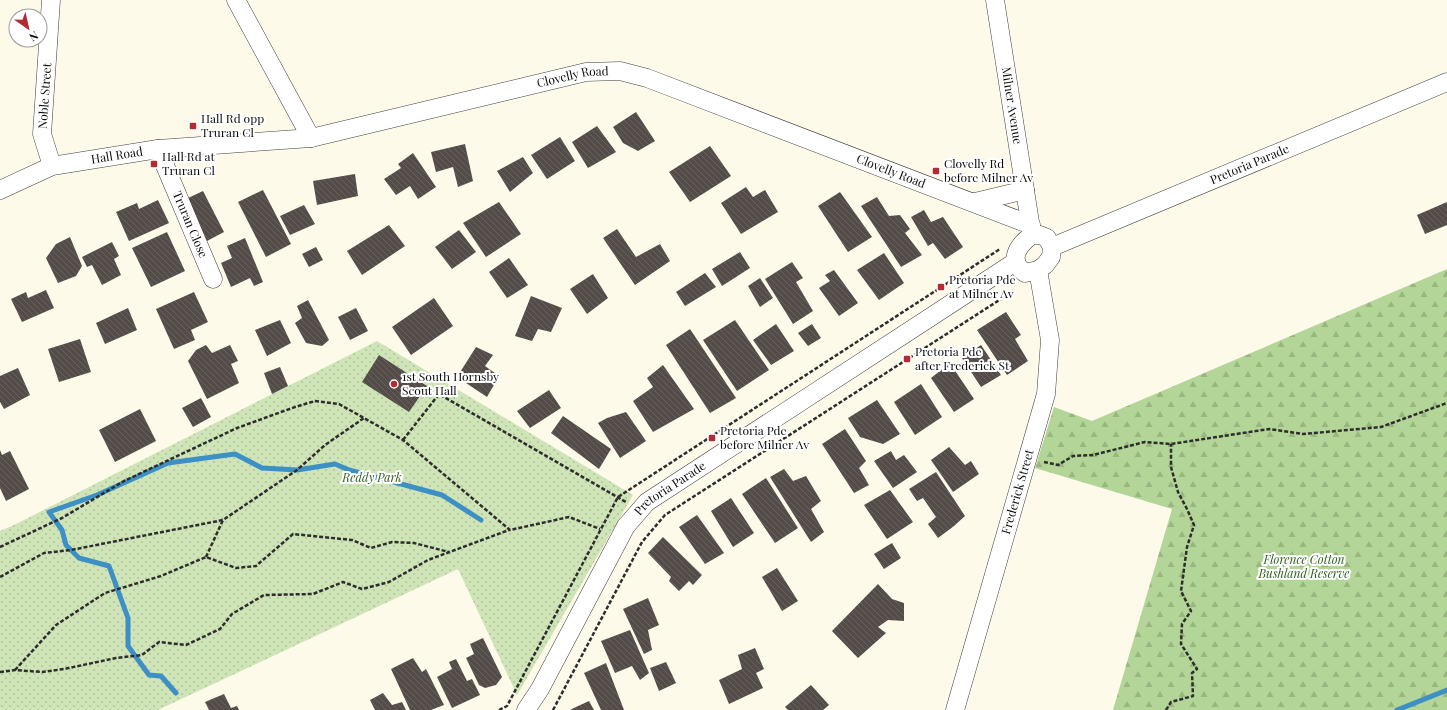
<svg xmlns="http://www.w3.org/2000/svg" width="1447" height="710" viewBox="0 0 1447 710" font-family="'Playfair Display',serif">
<defs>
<pattern id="forest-firs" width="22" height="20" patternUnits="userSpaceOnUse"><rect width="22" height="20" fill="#b3d597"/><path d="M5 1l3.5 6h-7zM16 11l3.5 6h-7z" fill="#99b681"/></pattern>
<pattern id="park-dots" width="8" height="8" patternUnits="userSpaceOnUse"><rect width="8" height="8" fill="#cfe5b7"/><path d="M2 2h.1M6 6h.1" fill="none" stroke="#b0c39c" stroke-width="1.8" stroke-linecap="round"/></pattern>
<pattern id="building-back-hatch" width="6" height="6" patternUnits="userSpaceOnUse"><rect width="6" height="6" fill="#534c48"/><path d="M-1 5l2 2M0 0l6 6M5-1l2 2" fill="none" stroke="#67615e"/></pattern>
</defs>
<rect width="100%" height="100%" fill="#fefaea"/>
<path fill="url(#forest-firs)" d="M1447,269v441h-334l59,-201 -137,-41 19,-61 38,14z"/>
<path fill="url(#park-dots)" d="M377,341l256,154 -116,200 -59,-126 -300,141h-158v-179l16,-7z"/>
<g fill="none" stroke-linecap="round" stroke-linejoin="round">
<g stroke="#3d90c5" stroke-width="5">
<path d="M176,693l-15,-17 -12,-1 -21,-29v-28l-19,-52 -30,-8 -13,-13 -4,-15 -13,-18 48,-17 71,-32 67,-9 27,14 35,2 38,-6 14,6 93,25 39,25"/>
<path d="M1397,710l50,-20"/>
</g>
</g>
<g fill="url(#building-back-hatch)">
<path d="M636,112l19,29 -17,10 -15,-8 -10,-16z"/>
<path d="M597,126l19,26 -28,16 -16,-26z"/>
<path d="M560,137l15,24 -28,18 -16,-24z"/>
<path d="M465,144l8,37 -15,6 -5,-20 -17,5 -5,-20z"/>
<path d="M710,146l21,30 -41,26 -21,-30z"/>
<path d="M413,153l23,34 -18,12 -8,-13 -14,9 -12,-16 17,-11 -3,-4z"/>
<path d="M523,157l10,16 -23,19 -13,-21z"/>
<path d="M355,174l3,22 -41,9 -4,-24z"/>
<path d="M746,187l7,10 12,-7 13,22 -37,22 -20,-31z"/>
<path d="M263,190l28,54 -25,13 -28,-55z"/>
<path d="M203,191l21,41 -17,9 -21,-42z"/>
<path d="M840,192l32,45 -24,15 -30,-46z"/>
<path d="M877,197l12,19 11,-1 10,14 -5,4 17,22 -21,12 -40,-61z"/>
<path d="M158,200l11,23 -40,18 -13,-29 21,-9 2,6z"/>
<path d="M499,202l22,32 -35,23 -23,-34z"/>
<path d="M1447,202v23l-22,9 -8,-19z"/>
<path d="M304,205l11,19 -25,11 -10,-19z"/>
<path d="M924,210l7,12 12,-5 20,30 -18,12 -12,-16 -5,3 -17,-29z"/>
<path d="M389,225l16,21 -43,29 -15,-24z"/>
<path d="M617,229l19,28 24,-13 10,17 -35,24 -32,-47z"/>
<path d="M459,230l17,22 -24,17 -17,-22z"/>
<path d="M167,232l18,39 -34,16 -19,-39z"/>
<path d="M70,237l12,29 -6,10 -18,7 -12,-25 10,-14z"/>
<path d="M245,238l18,44 -9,4 -4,-8 -19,9 -10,-24 11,-5 -5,-12z"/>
<path d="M112,242l7,14 -5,3 7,16 -19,10 -10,-20 -5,2 -5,-10z"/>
<path d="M316,247l7,13 -14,7 -7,-13z"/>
<path d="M740,252l10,16 -28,18 -10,-17z"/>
<path d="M884,253l20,30 -25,17 -22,-30z"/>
<path d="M509,258l19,27 -21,13 -18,-26z"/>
<path d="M792,262l11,16 -7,4 17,29 -20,13 -28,-45z"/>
<path d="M834,270l24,33 -19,13 -20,-28 11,-7 -5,-6z"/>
<path d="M705,273l11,14 -31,19 -9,-14z"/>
<path d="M593,274l15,24 -21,16 -17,-25z"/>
<path d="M760,278l13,20 -13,9 -12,-21z"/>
<path d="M46,290l8,18 -32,14 -11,-23 15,-7 2,6z"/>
<path d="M194,292l14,30 -17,8 4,10 -21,9 -18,-40z"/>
<path d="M531,296l31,12 -11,24 -13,-3 -6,12 -17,-5z"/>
<path d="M434,298l19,28 -42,29 -19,-28z"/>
<path d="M308,300l21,40 -7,6 -16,-3 -11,-20 7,-5 -5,-12z"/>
<path d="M128,308l9,22 -32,14 -9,-21z"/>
<path d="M356,308l12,23 -18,9 -12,-23z"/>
<path d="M1006,312l15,23 -6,4 13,22 -21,14 -30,-45z"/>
<path d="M280,320l11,23 -24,13 -12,-26z"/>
<path d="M735,320l34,50 -32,21 -34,-51z"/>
<path d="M776,324l18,27 -23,14 -18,-25z"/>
<path d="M812,324l9,14 -13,8 -10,-13z"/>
<path d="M690,329l46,69 -26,15 -44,-68z"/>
<path d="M80,339l11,33 -32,10 -11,-33z"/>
<path d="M206,345l6,8 18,-8 8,16 -7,3 8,19 -32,16 -19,-38 8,-11z"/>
<path d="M981,345l20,30 -20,12 -19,-29z"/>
<path d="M476,347l17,8 -8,11 14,10 -12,21 -30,-20z"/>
<path d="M379,355l48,31 -18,26 -47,-30z"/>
<path d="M950,363l24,36 -20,13 -23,-34z"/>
<path d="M663,365l31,44 -41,23 -20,-31 20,-14 -6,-9z"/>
<path d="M280,367l8,19 -16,8 -8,-21z"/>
<path d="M18,368l12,27 -26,14 -4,-7v-26z"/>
<path d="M921,384l21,33 -27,18 -21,-33z"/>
<path d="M549,390l12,18 -31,20 -13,-17z"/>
<path d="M201,398l10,19 -18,10 -11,-19z"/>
<path d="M877,400l23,34 -17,10 -23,-7 -12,-19z"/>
<path d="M140,409l16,32 -41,21 -16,-32z"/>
<path d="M626,412l20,29 -26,17 -22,-35 9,-5z"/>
<path d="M563,416l48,33 -12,20 -48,-36z"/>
<path d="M845,429l21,32 -7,7 10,17 -15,8 -32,-49z"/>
<path d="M949,447l16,18 6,-4 8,13 -26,18 -22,-32z"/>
<path d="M0,450l2,5 8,-4 19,38 -23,12 -6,-13z"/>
<path d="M891,451l5,9 8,-5 13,17 -24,16 -19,-27z"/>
<path d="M784,469l9,12 13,-5 15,25 -10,8 13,23 -13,10 -41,-65z"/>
<path d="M936,472l29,44 -11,10 -16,12 -10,-14 8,-7 -13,-19 -6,3 -8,-12z"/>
<path d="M766,478l32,50 -23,15 -33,-49z"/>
<path d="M890,490l23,32 -26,17 -23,-34z"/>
<path d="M731,498l23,35 -21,14 -22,-36z"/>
<path d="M697,515l27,38 -19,11 -26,-37z"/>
<path d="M663,537l39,38 -9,10 -4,-4 -10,10 -10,-10 2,-4 -23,-24z"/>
<path d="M892,543l9,15 -17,11 -10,-15z"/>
<path d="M777,568l21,33 -16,10 -20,-34z"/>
<path d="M878,584l14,15 12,4v18l-16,-1 -10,7 8,6 -28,25 -26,-27z"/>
<path d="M648,598l11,27 -11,5 4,20 -8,4 -21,-45z"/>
<path d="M630,630l19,43 -9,7 -8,-14 -17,7 -14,-32z"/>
<path d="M483,638l19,39 -6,8 -11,3 -6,-3 -13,-27 8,-4 -4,-10z"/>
<path d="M755,648l9,21 -8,4 7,15 -34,16 -10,-24 23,-11 -4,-14z"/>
<path d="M413,658l9,14 4,-3 18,36 -13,5h-21l-19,-41z"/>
<path d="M456,659l11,22 5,-2 8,16 -28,13 -15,-31 15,-8 -3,-7z"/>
<path d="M666,662l10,21 -17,8 -9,-23z"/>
<path d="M606,663l18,47h-23l-17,-37z"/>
<path d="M811,685l18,20 -6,5h-35l-3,-3z"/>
<path d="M383,693l9,12 10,-3 4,8h-31l-5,-10z"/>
<path d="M224,694l7,14 6,-2 2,4h-30l-4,-8z"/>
<path d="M589,701l5,9h-24l6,-3z"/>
</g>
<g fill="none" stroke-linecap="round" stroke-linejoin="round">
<defs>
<g id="street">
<path d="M51,0l-9,134 10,32"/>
<path d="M236,0l75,138"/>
<path id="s1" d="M995,0l37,235"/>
<path id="s2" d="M158,149l55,130"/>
<path id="s3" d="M0,190l52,-24 106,-17 153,-11 275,-66 34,-1 27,7 384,147"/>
<path d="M975,202l50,-12"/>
<path d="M1032,235h8l7,3 5,9 -1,10 -6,8 -7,5 -13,3c-18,-12 -7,-28 7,-38z"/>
<path id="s4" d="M1052,247l395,-165"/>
<path id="s5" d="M526,710l14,-21 86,-163 21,-24 368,-240"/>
<path id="s6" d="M955,710l91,-316 4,-54 -12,-70"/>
</g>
</defs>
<use href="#street" stroke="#3e3e3e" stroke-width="19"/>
<g stroke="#2d2d2d" stroke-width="2.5" stroke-dasharray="4 2" stroke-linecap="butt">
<path d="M403,440l36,-46 187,108"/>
<path d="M1044,462l14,3 15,-9 20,-1 52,-13 26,2 98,-15 34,5 78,-7 66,-24"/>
<path d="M0,547l62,-29 62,-37 113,-53 58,-21 20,-6 24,3 64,36 107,90 59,-13 31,12"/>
<path d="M206,557l17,-37"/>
<path d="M0,577l44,-24 27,-3 152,-30 74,-50 28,-25 39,-27"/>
<path d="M15,670l41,-45 49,-32 56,-17 45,-19 30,11 20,-2 37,-32 59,6 19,8 21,-6 22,1 35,9"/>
<path d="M0,672l15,-2 27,2 22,-3 52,-11 26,-3 17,-13 27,3 34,-16 12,-15 32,-19 49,-1 30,-12 19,7 27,-7 39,-22 81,-30"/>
<path d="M499,710l8,-4 111,-209 382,-248"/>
<path d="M553,710l89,-168 23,-27 350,-225"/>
<path d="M1166,710l5,-8 22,-6 -1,-23 5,-4 -16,-25 1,-20 9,-13 -10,-20 6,-44 7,-22 -7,-16 -9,-17 -7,-25v-23"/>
</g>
<use href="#street" stroke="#fff" stroke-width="18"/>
</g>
<g fill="#b22c33" stroke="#fff" stroke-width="1.5">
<rect x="189" y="122" width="8" height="8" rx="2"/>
<rect x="150" y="160" width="8" height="8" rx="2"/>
<rect x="932" y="167" width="8" height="8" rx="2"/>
<rect x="937" y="283" width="8" height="8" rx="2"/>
<rect x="903" y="355" width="8" height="8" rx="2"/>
<circle cx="394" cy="384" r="4"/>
<rect x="708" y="434" width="8" height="8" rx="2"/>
</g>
<g text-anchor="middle" stroke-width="4" stroke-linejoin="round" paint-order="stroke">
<g font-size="12" fill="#0b0b0b" stroke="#fff">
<text dy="4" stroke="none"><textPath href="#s3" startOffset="587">Clovelly Road</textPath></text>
<text transform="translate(45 96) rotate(-86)" y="4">Noble Street</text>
<text dy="4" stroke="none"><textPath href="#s1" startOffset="107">Milner Avenue</textPath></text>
<text dy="4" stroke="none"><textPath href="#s3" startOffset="123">Hall Road</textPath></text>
<text dy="4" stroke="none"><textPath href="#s4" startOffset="214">Pretoria Parade</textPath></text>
<text dy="4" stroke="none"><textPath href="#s3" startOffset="924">Clovelly Road</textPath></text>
<text dy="4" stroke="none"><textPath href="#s2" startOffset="82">Truran Close</textPath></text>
<text dy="4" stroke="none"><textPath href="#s5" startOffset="268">Pretoria Parade</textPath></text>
<text dy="4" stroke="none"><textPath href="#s6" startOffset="227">Frederick Street</textPath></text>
</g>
<g font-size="12" fill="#0b0b0b" stroke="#fff" text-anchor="start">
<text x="201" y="123">Hall Rd opp<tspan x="201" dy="14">Truran Cl</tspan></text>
<text x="162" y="161">Hall Rd at<tspan x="162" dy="14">Truran Cl</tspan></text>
<text x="944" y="168">Clovelly Rd<tspan x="944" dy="14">before Milner Av</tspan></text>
<text x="949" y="284">Pretoria Pde<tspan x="949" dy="14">at Milner Av</tspan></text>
<text x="915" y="356">Pretoria Pde<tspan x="915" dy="14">after Frederick St</tspan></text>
<text x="402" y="381">1st South Hornsby<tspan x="402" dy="14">Scout Hall</tspan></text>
<text x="720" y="435">Pretoria Pde<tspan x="720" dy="14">before Milner Av</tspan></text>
</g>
<g font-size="12" font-style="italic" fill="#2d5e20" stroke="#fff">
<text x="372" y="482">Reddy Park</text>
<text x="1304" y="564">Florence Cotton<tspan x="1304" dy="14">Bushland Reserve</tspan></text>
</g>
</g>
<g transform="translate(28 28) rotate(146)"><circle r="19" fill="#ffffff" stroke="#9d9d9d"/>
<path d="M0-3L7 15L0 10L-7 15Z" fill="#b22c33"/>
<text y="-6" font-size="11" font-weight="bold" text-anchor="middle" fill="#0b0b0b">N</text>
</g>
</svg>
